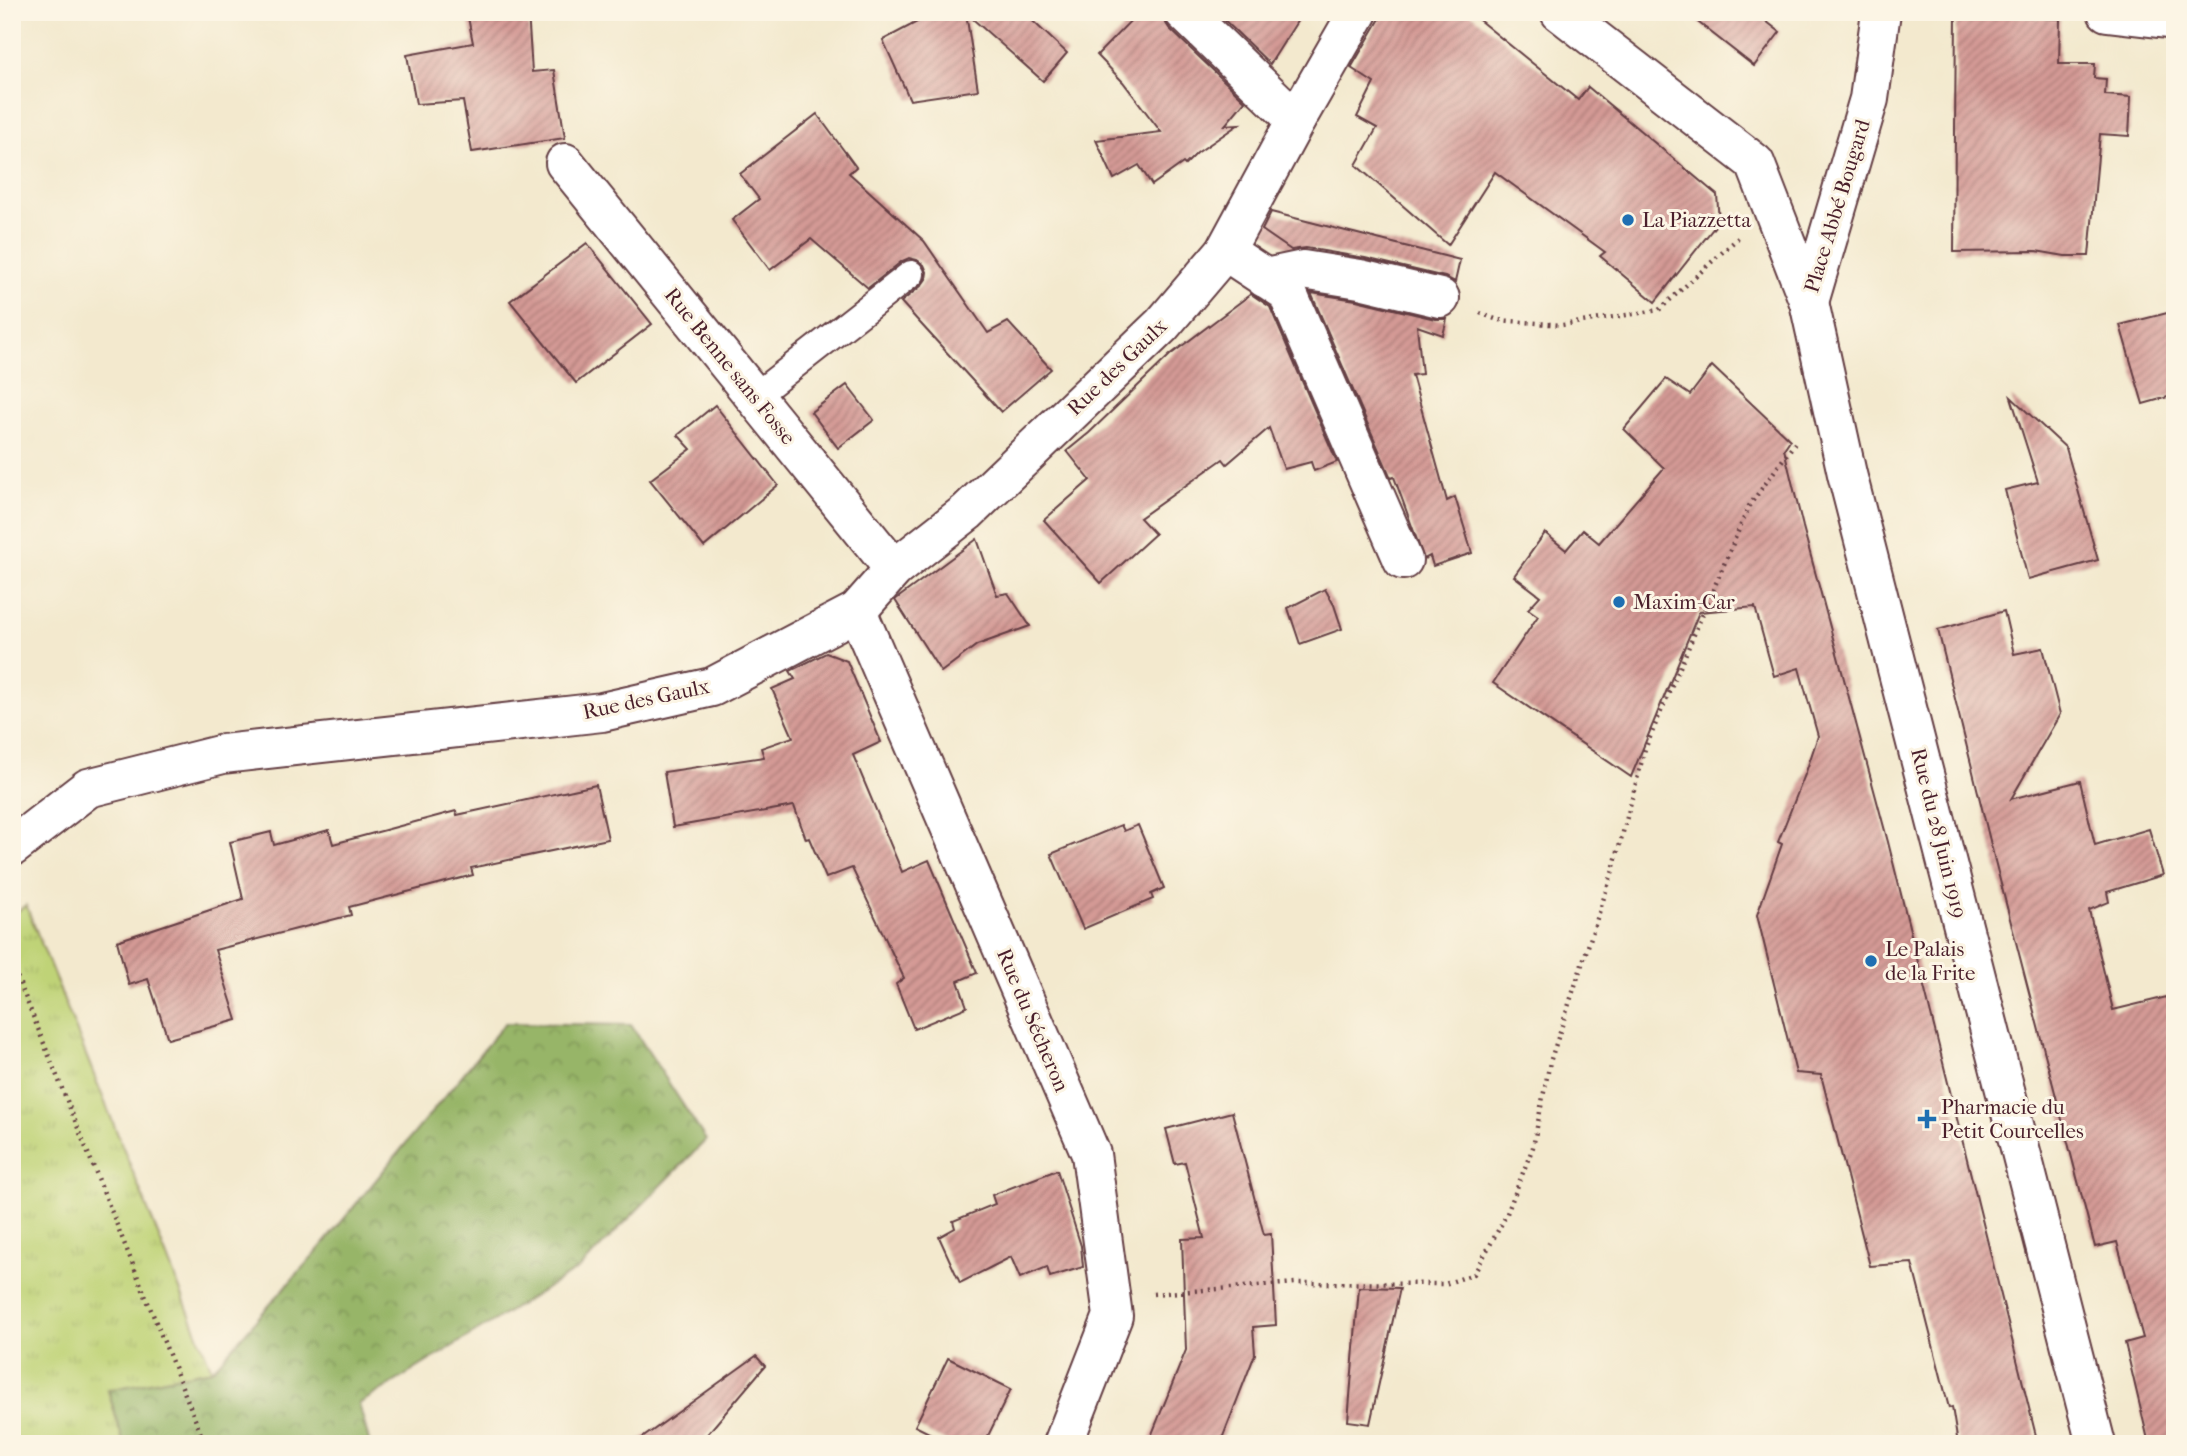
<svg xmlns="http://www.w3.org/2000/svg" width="2187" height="1456" viewBox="0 0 2187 1456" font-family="'IM FELL French Canon',serif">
<defs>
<pattern id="grass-tufts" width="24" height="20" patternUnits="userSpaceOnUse" patternTransform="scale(1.75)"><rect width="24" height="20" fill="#bfd377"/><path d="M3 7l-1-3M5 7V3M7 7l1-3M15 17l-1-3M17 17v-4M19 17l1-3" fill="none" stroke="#a6b567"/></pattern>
<pattern id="forest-crowns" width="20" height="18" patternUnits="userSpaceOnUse" patternTransform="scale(1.75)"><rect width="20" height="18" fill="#97b568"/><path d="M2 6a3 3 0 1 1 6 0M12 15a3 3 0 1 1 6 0" fill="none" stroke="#7d9356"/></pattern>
<pattern id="building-hatch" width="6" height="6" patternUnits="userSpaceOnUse" patternTransform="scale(1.75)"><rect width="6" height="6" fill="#d49a95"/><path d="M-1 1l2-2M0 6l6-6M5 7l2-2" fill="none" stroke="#ae7d7a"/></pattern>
</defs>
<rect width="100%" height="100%" fill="#fcf5e5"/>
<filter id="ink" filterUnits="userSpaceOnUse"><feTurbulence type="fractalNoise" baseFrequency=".0143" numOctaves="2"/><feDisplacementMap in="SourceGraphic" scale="14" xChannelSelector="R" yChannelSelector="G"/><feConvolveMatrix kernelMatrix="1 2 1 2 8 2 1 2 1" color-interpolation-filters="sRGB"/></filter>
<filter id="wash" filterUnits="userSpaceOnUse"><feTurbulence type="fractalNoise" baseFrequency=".00686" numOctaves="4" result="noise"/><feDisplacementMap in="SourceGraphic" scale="28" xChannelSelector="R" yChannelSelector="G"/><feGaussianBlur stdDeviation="1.57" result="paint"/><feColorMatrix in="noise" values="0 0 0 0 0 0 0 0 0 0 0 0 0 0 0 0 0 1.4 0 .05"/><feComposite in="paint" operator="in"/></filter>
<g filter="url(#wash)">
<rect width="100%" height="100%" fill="#f3e9ce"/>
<path fill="url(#grass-tufts)" stroke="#847951" stroke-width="2" d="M26,905l186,465 -104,20 16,54h-112v-529z"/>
<path fill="url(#forest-crowns)" stroke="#706a4a" stroke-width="2" d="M505,1023l126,2 75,115 -125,127 -222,137 11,40h-246l-16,-54 104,-20 108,-122z"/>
<g id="blocks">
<g fill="url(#building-hatch)">
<path d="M467,12h61l4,60 22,-2 11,68 -93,14 -9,-51 -47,3 -9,-49 66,-12z"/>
<path d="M936,12h87l44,41 -24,28 -77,-68 12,77 -68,10 -27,-60z"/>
<path d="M1139,12h24v7l6,9 76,73 -20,24 14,-1 -42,29 -12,12 -2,-2 -31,22 -13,-20 -25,14 -18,-39 65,-8 -38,-50 -26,-27z"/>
<path d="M1216,12h87l-33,52z"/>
<path d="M1384,12h85l109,88 10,-13 129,108 2,26 -64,81 -55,-46 5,-4 -110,-80 -47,73 -92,-80 21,-37 -20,-11 17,-34 -23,-15z"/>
<path d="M1685,12h69l26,20 -26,34z"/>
<path d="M1956,13l104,6 -1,45h36l-1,14 12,1 -1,16 26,2 -2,39 -29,-2 -11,122h-24l-29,-5 -82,1z"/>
<path d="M817,114l39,53 -7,6 75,68 64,92 20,-11 43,47 -50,43 -100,-110 20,-16 5,-7 1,-7 -3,-7 -7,-5 -8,-2 -7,3 -34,27 -57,-49 -41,31 -38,-50 27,-21 -19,-25z"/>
<path d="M1271,212l189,48 -5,22 -10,-5 -80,-19 -59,-10 -15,2 -29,-20z"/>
<path d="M587,243l65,81 -76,59 -66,-82z"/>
<path d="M1311,293l45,7 79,19h12l-4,16 -26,-9 5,48 -10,1 35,126 8,-4 17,56 -39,13 -3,-10 -6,3 -30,-82 -3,1z"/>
<path d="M1251,294l19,13 67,155 -23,9 -3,-9 -27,7 -15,-41 -42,36 -4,-5 -83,59 15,16 -54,49 -57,-63 46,-40 -23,-29 22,-18 81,-78z"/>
<path d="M2175,311v84l-32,9 -23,-79z"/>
<path d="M1712,366l78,74 -6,9 19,78 85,315 150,602h-80l-6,-37 -3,1 -37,-145 -42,3 -49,-191 -25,-2 -39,-158 25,-71 -4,-2 28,-70 12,-36 -19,-68 -25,8 -19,-69 -56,5 -68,165 -138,-94 45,-67 -10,-7 12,-13 -26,-20 31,-43 21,17 17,-20 16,13 65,-75 -40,-39 42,-50 24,16z"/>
<path d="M847,385l27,35 -36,28 -27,-36z"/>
<path d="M2011,397l55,51 32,112 -70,19 -23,-89 33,-8z"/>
<path d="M715,405l63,80 -74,62 -54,-67 41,-31 -13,-14z"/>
<path d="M977,539l20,56 11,-2 22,33 -53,19 -36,27 -46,-72z"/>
<path d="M1325,589l9,16 8,24 -42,15 -12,-36z"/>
<path d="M2004,611l10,43 29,-6 17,66 -49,85 69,-18 15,64 54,-16 14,46 -56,17 2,10 -20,8 24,100 62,-15v449h-26l-24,-101 18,-5 -26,-96 -22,5 -100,-386 -57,-231z"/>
<path d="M826,653l21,8 34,81 -28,13 49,117 27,-12 48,113 -19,8 9,26 -53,22 -18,-45 8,-6 -52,-110 -26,10 -17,-40 -3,1 -12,-33 -121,21 -9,-55 100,-15 -3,-9 32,-11 -21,-48 23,-10 -5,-8z"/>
<path d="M596,785l12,54 -137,29 2,7 -124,32 2,8 -136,35 22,70 -69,19 -20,-60 -19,6 -12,-44 126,-42 -13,-57 41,-10 3,13 55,-15 4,14 123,-33 1,4z"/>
<path d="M1121,825l3,6 14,-6 26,63 -13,6 2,5 -70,30 -32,-75z"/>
<path d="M1232,1112l32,123 7,-1 5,91 -23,2 2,27 -35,90h-72l38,-94 -4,-111 22,-1 -19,-76 -10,2 -9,-35z"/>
<path d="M1057,1170l24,76 2,21 -33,10 -3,-10 -27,11 -9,-21 -51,26 -21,-46 16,-9 -2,-7 42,-17 -3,-9z"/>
<path d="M1359,1287l41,1 -30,136 -22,-3z"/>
<path d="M756,1356l9,10 -66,78h-65z"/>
<path d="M948,1358l63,31 -27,55h-33l-36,-18z"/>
</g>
</g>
</g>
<g filter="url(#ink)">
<use href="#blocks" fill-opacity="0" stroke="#633d43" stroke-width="2"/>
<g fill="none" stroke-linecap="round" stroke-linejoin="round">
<defs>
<path id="service" d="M754,397l157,-123"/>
<g id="minor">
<path d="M1184,12l112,108"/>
<path d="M2107,12l68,8"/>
<path d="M565,163l329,406"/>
<path d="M1225,251l62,41 116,268"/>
<path d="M1265,278l38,-8 57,9 80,19"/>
<path d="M857,611l234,543 22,162 -50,128"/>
<path d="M12,847l76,-59 135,-34 379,-42 110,-25 145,-76 37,-42 73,-57 195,-187 63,-74 71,-131 62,-108"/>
</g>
<path id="tertiary" d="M1809,302l60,-203 12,-87"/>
<path id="secondary" d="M1560,12l195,151 54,139 38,172 249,970"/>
</defs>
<use href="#service" stroke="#633d43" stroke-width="30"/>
<use href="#minor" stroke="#633d43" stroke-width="42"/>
<use href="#tertiary" stroke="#633d43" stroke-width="42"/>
<use href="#secondary" stroke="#633d43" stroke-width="42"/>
<g stroke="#633d43" stroke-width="4.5" stroke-dasharray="2 5" stroke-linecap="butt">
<path d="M1480,313l18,7 64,5 97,-15 79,-72"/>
<path d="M12,964l193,480"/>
<path d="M1153,1294l143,-11 149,1 29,-10 32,-58 27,-69 17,-85 63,-192 32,-121 104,-243 46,-63"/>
</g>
<use href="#service" stroke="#fff" stroke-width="26"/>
<use href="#minor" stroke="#fff" stroke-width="38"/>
<use href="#tertiary" stroke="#fff" stroke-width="38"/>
<use href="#secondary" stroke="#fff" stroke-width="38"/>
</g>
</g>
<g fill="#1f6fb2" stroke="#fcf5e5" stroke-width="2.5">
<circle cx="1628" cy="220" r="7"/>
<circle cx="1619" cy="602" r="7"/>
<circle cx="1871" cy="961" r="7"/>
<path d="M1923.5 1108.5h7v7h7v7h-7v7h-7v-7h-7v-7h7z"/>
</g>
<g text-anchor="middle" stroke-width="6" stroke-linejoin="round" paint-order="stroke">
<g font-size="21" fill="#4a1f2b" stroke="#fcf5e5">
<text transform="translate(1837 206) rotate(-73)" y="7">Place Abbé Bougard</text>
<text transform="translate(730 366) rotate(51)" y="7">Rue Benne sans Fosse</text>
<text transform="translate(1117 367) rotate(-44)" y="7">Rue des Gaulx</text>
<text transform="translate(646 699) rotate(-12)" y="7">Rue des Gaulx</text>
<text transform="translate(1939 833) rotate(76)" y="7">Rue du 28 Juin 1919</text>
<text transform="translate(1033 1020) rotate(67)" y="7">Rue du Sécheron</text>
</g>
<g font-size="21" fill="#4a1f2b" stroke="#fcf5e5" text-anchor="start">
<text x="1642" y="227">La Piazzetta</text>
<text x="1633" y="609">Maxim-Car</text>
<text x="1885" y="956">Le Palais<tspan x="1885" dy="24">de la Frite</tspan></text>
<text x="1941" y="1114">Pharmacie du<tspan x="1941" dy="24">Petit Courcelles</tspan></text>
</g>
</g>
<rect width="2187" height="1456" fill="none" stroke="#fcf5e5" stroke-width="42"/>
</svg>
